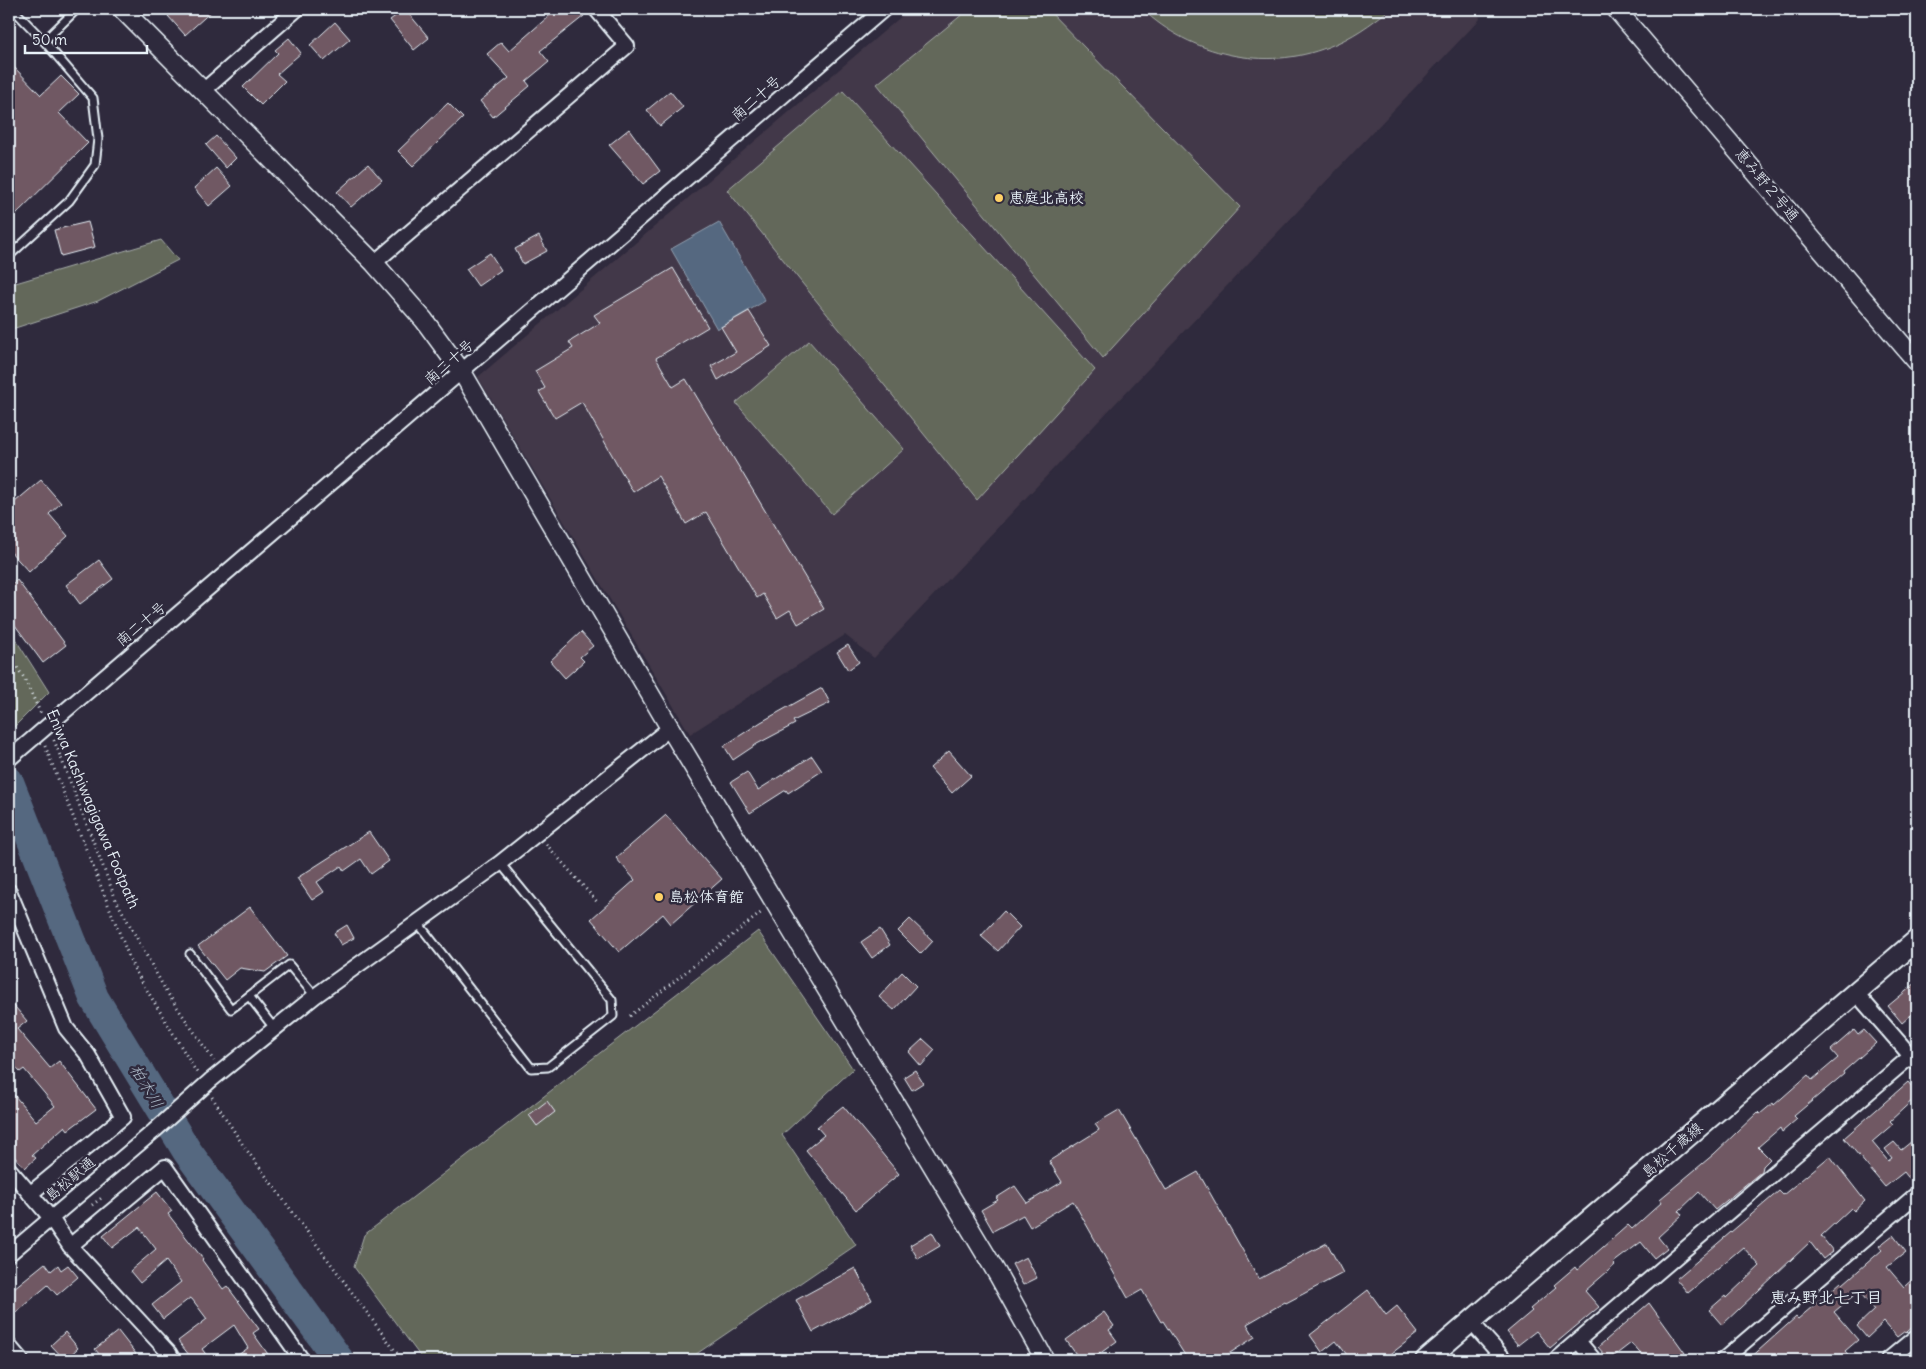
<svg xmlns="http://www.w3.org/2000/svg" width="1926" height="1369" viewBox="0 0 1926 1369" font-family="Delius,'Klee One',sans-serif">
<rect width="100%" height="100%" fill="#2f2a3d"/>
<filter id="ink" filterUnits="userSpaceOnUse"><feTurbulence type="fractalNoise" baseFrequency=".02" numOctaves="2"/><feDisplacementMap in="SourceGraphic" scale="10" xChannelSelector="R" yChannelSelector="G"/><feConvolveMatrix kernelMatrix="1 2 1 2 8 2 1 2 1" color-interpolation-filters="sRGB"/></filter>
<g filter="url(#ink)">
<path fill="#423848" d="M910,9h568l2,10 -606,639 -29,-23 -155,99 -212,-357z"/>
<g fill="#63685a" stroke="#a6aca9">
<path d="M969,9h78l193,198 -137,151 -226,-274z"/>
<path d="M1142,9h248c-19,15 -38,29 -62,38 -62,25 -138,8 -186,-38z"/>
<path d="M843,91l252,279 -118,130 -250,-310z"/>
<path d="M161,240l17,20 -80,41 -89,29v-45z"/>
<path d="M809,341l95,108 -72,65 -96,-111z"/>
<path d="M9,629l40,63 -40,40z"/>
<path d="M758,931l95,138 -71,66 74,110 -164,112 1,3h-270l-69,-93 10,-32z"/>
</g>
<path fill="#556880" stroke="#909fb0" d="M719,222l46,79 -48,28 -46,-80z"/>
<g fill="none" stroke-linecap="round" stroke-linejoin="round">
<path stroke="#556880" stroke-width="30" d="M9,782l85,216 93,153 152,209"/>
</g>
<g fill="#705863" stroke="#e8f1f8">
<path d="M177,9h37l-29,26 -17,-19z"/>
<path d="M405,9l24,29 -15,12 -24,-30z"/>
<path d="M557,9h21l6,7 -44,35 9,11 -23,19 4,5 -37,31 -13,-16 29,-23 -22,-24 14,-12 8,9z"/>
<path d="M335,22l15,17 -26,22 -14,-16z"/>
<path d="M289,38l12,15 -24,21 8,7 -24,24 -18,-18 35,-34 -3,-3z"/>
<path d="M9,62l32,33 20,-19 18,18 -20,19 29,30 -79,78z"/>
<path d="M670,91l13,16 -23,19 -13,-16z"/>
<path d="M448,103l15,15 -50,48 -15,-15z"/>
<path d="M629,129l31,42 -17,13 -34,-39z"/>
<path d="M216,136l20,22 -10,10 -20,-23z"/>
<path d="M368,164l14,16 -31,27 -14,-15z"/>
<path d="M216,168l16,18 -23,20 -15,-18z"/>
<path d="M88,222l7,25 -34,9 -7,-26z"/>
<path d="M539,236l8,15 -24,13 -8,-15z"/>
<path d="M490,253l11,17 -23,16 -12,-17z"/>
<path d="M673,268l35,59 -52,31 17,29 13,-8 138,230 -26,15 -8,-14 -13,8 -14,-24 -6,4 -51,-86 -20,12 -28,-48 -25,16 -51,-90 -27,16 -16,-26 6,-4 -10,-17 38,-23 -4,-6 31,-19 -6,-8z"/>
<path d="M749,311l22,35 -53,34 -7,-14 25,-14 -15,-25z"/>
<path d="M41,480l20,23 -12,11 19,22 -39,36 -20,-22v-43z"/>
<path d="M99,560l14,19 -33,25 -14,-19z"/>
<path d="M17,580l49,65 -23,18 -34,-46v-31z"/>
<path d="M581,632l12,14 -13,11 4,4 -19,17 -15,-17z"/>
<path d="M848,645l11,17 -11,8 -11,-18z"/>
<path d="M822,688l8,15 -37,18 2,3 -38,20 -24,16 -9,-14 37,-24z"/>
<path d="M949,751l22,25 -19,17 -22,-25z"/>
<path d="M812,756l10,15 -34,22 -2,-3 -36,23 -19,-31 16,-10 11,18z"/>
<path d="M666,815l56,64 -51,45 -8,-10 -44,38 -28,-33 44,-39 -19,-22z"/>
<path d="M369,832l20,29 -18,13 -10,-15 -17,12 -3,-5 -24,16 7,10 -12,8 -15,-22z"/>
<path d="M250,907l37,49 -22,16 -25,-4 -15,12 -27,-34z"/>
<path d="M1004,911l16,16 -22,24 -17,-15z"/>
<path d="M910,919l23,22 -12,13 -23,-23z"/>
<path d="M347,925l7,13 -13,7 -7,-12z"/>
<path d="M880,929l10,16 -18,13 -11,-16z"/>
<path d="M902,972l14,14 -22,24 -15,-13z"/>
<path d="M1917,982v28l-15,13 -14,-17z"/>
<path d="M9,1000l18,21 -10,8 33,39 9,-7 37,48 -28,21 -3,-4 -33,29 4,3 -11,10 -16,-17v-62l27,32 19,-15 -31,-37 -4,3 -11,-12z"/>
<path d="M1854,1030l4,5 6,-5 12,13 -33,29 1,2 -50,42 3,3 -15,13 -2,-4 -22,19 12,12 -7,7 -1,5 -47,39 -16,-18 -20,19 3,4 -24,22 9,11 -13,10 -13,-16 -28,21 2,2 -30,26 14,16 -49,41 -14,-17 -18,14 -11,-13 25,-21 -2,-2 26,-22 -2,-2 21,-18 2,3 51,-45 4,4 30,-27 -2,-3 54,-45 44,-42 2,2 13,-11 1,2 34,-30 4,5 26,-22 -7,-8z"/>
<path d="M923,1039l12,11 -14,16 -12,-14z"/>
<path d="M915,1070l8,13 -11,7 -8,-13z"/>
<path d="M1908,1082l9,11v3l-27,25 3,3 -21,18 16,19 4,-3 -7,-9 9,-7 7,8 16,-13v21l-5,5 5,6v16l-2,1 -11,-14 -19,15 -41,-49z"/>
<path d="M547,1101l8,11 -18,14 -8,-11z"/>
<path d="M843,1106l56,68 -43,36 -50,-60 18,-15 -7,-8z"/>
<path d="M1119,1110l47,80 32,-18 61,107 68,-36 16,30 -57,30 -1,-1 -38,22 8,13 -36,23h-31l-25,-39 -2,1 -19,-32 -14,8 -55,-97 -43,26 -7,-12 -30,16 -12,-21 17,-10 -2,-2 19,-12 12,17 35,-21 -13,-21 50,-31 -4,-6z"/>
<path d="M1830,1156l35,45 -11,10 -3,-3 -30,28 12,15 -10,8 -13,-17 -88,83 -13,-15 16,-14 1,2 34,-32 -17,-19 -55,46 -12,-14 103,-88 4,4z"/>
<path d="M157,1192l15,19 -4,3 35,45 -1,1 21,29 4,-3 32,43 -6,4 19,27h-41l17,-12 -14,-23 -32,24 8,11h-17l-15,-19 29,-22 -15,-20 -2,-1 -27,21 -11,-14 29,-23 -15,-21 -26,22 -10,-12 26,-22 -17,-22 -27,21 -9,-12z"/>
<path d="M932,1232l8,14 -22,13 -8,-14z"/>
<path d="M1893,1235l13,17 -19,15 17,20 13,-12v47l-11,10 -1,-1 -8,6 -13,-15 -17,16 -10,-12 17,-16 -15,-19 -25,21 24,28 -13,11 8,9h-105l48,-43 2,2 43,-37 2,2 39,-34 -3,-4z"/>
<path d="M1026,1257l11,21 -14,7 -11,-21z"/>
<path d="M45,1263l6,8 7,-6 3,5 7,-5 10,12 -21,18 -9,-10 -39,33v-26z"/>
<path d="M855,1268l17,32 -59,32 -17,-32z"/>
<path d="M1368,1290l18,25 11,-9 21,27 -35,27h-32l-15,-19 -14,11 -12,-17z"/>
<path d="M1649,1303l36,50 -8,7h-31l-15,-17 -22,17 -11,-13z"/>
<path d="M1104,1312l10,14 -5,4 8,11 -26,19h-11l-14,-20z"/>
<path d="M118,1331l18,23 -8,6h-24l-9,-11z"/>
<path d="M65,1332l13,16 -13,12 -14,-15z"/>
</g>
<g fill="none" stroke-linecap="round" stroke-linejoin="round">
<defs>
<g id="service">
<path d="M13,9l31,32"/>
<path d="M9,256l60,-55 26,-36 3,-26 -5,-41 -49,-57 33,-32"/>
<path d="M418,923l113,145 17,-1 65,-51 -1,-16 -112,-137"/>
<path d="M190,954l41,55 18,-13"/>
<path d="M274,1028l-25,-32 40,-31 26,31"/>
</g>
<g id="minor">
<path d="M203,91l94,-82"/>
<path d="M374,263l253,-217 -31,-37"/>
<path d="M9,759l875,-750"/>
<path d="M9,891l57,137 22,27 35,62 -93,77"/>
<path d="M1856,993l61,70"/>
<path d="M211,1080l104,-84 185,-133 170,-135"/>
<path d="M9,1169l41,48 20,29 99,107 4,7"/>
<path d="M70,1246l95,-79 137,193"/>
<path d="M9,1254l145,-123"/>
<path d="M1471,1322l34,38"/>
<path d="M1578,1341l16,19"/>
<path d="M9,1346l12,14"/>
<path d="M1555,1360l362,-309"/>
<path d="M1723,1360l194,-166"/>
<path d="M1888,1360l29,-24"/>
</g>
<g id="tertiary">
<path d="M122,9l252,254 50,57 38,52 208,356 328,547 47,85"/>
<path d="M1616,9l301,353"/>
</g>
<path id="secondary" d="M1426,1360l491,-420"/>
</defs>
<use href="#service" stroke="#e8f1f8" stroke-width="11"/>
<use href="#minor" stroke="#e8f1f8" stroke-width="18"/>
<use href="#tertiary" stroke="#e8f1f8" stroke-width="21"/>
<use href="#secondary" stroke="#e8f1f8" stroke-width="24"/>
<g stroke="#e8f1f8" stroke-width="3" stroke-dasharray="1 4" stroke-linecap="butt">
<path d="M9,655l15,23 17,36"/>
<path d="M54,740l62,160 50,91 48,70"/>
<path d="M45,746l88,221 64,106"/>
<path d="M546,844l53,60"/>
<path d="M630,1016l132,-104"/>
<path d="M212,1097l31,48 159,215"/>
<path d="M92,1205l11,-8"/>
<path d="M9,1274l7,-7"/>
</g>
<use href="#service" stroke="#2f2a3d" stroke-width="7"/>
<use href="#minor" stroke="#2f2a3d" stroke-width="14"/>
<use href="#tertiary" stroke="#2f2a3d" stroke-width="18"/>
<use href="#secondary" stroke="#2f2a3d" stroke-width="20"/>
<defs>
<path id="minor-bridge" d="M154,1131l57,-51"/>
</defs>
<use href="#minor-bridge" stroke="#e8f1f8" stroke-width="18" stroke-linecap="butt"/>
<use href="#minor-bridge" stroke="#2f2a3d" stroke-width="14"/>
</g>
</g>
<g fill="#ffd166" stroke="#2f2a3d" stroke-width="2">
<circle cx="999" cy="198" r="5"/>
<circle cx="659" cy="897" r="5"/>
</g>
<g text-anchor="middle" stroke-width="5" stroke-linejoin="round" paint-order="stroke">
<g font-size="15" fill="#e8f1f8" stroke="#2f2a3d">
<text transform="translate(756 98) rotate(-41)" y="5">南二十号</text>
<text transform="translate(1767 185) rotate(50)" y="5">恵み野２号通</text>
<text transform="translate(449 362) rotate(-41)" y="5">南二十号</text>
<text transform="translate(141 624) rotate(-40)" y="5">南二十号</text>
<text transform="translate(93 809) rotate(67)" y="5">Eniwa Kashiwagigawa Footpath</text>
<text transform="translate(1672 1150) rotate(-41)" y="5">島松千歳線</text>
<text transform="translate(70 1179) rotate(-40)" y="5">島松駅通</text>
</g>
<g font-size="15" font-weight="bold" fill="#e8f1f8" stroke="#2f2a3d" text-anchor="start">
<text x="1009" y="203">恵庭北高校</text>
<text x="669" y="902">島松体育館</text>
</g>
<g font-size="16" font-style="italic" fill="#adbac8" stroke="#2f2a3d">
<text transform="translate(147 1086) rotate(59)" y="6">柏木川</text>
</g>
<g font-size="16" font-weight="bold" fill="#e8f1f8" stroke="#2f2a3d">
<text x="1826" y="1303">恵み野北七丁目</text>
</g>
</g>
<rect width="1926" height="1369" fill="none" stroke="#2f2a3d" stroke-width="30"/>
<rect x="15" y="15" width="1896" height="1339" fill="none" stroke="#e8f1f8" stroke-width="2" filter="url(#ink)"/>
<path d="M25 45v8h122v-8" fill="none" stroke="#e8f1f8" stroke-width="2.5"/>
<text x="32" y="45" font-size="15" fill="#e8f1f8" stroke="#2f2a3d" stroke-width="4" paint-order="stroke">50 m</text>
</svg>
